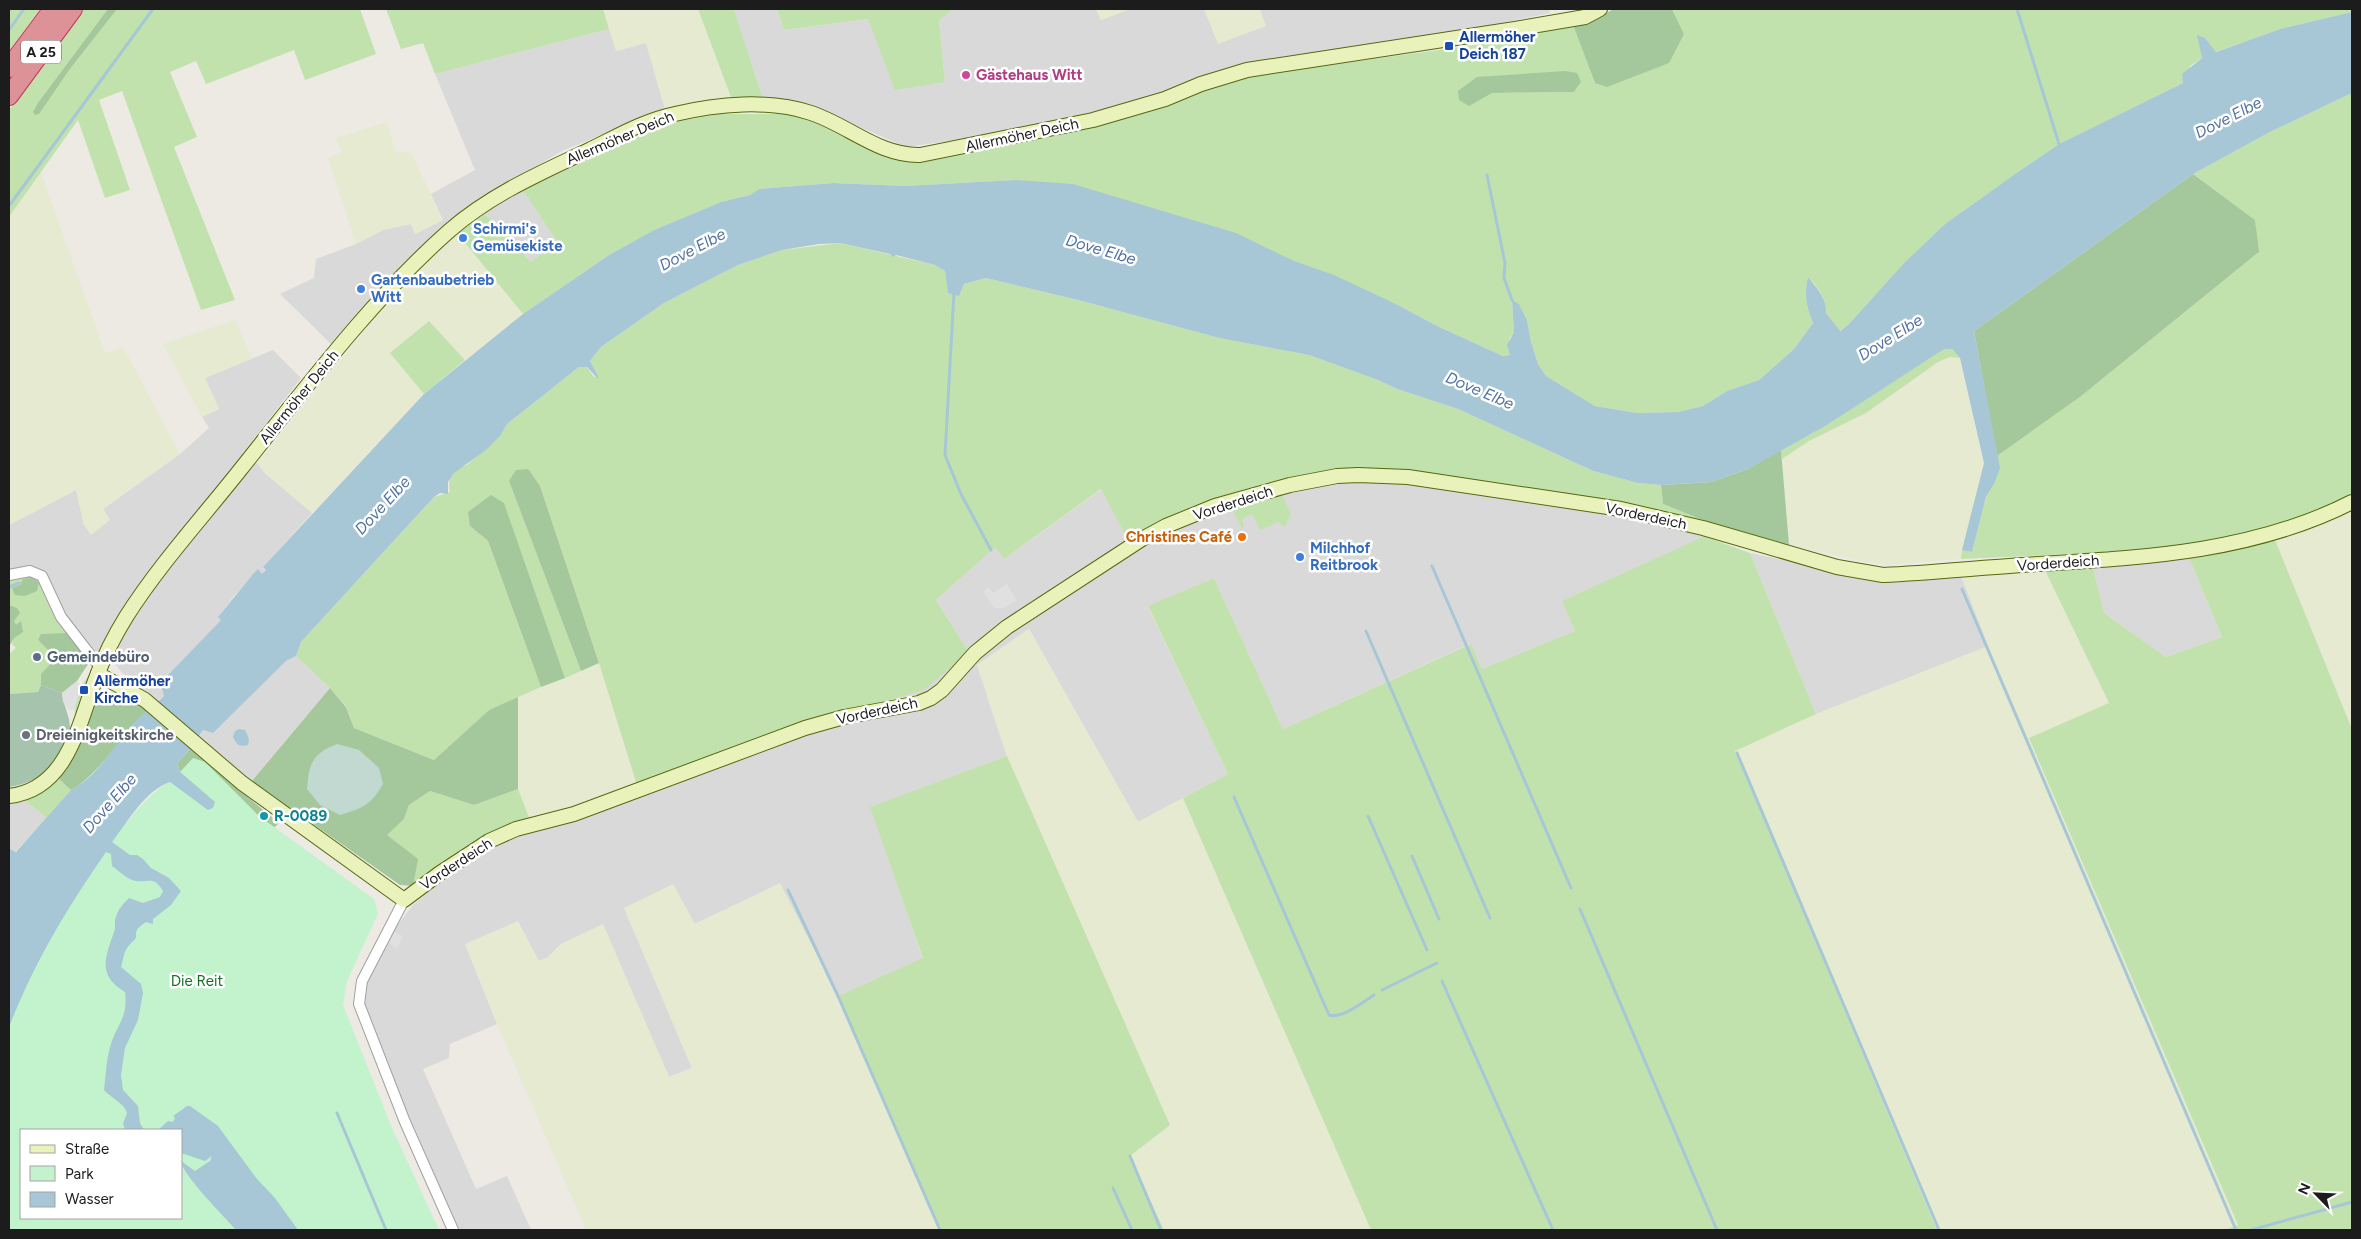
<svg xmlns="http://www.w3.org/2000/svg" width="2361" height="1239" viewBox="0 0 2361 1239" font-family="Figtree,sans-serif">
<rect width="100%" height="100%" fill="#edeae3"/>
<g fill="#dad9d9">
<path d="M734,9h43l7,21 84,-11 77,63 -6,-63 14,-10h143l5,11 29,-11h74l14,34 47,-17 -5,-17h289l1,4 -386,80 -82,23 -105,21 -71,10 -100,-43 -43,-5z"/>
<path d="M609,29l8,22 29,-8 19,66 -103,42 -46,27 42,65 -28,19 -26,-33 -20,-15 -5,-8 -90,74 -58,64 -51,-50 34,-16 2,-19 40,-15 27,-14 28,-6 4,10 28,-14 -12,-26 44,-24 -40,-96z"/>
<path d="M273,350l28,28 -59,76 15,9 9,11 46,39 -49,54 3,3 -4,4 -9,2 -20,21 -14,19 2,4 -55,57 -2,19 -6,5 -30,-22 -10,-11 -6,-10 -10,-3 -12,6 -67,-86 -14,5v-55l67,-35 8,35 19,-16 77,-55 29,-26 -7,-11 17,-8 -14,-31z"/>
<path d="M1354,480l149,16 116,17 87,24 -143,64 12,30 -93,38 -12,-25 -187,85 -69,-151 -66,29 80,167 -90,48 -109,-193 -52,36 30,91 -136,51 52,152 -85,37 -58,-112 -86,40 -70,-16 68,160 -23,9 -66,-152 -42,19 -14,14 -9,3 -73,-17 32,80 -47,20 -1,14 -26,11 53,120 31,-13 24,54h-72l-99,-226 3,-22 16,-33 34,-44 71,-62 485,-191 -33,-52 59,-54 9,13 98,-70 101,15z"/>
<path d="M1750,553l123,25 87,-5 29,73 -173,68z"/>
<path d="M2187,553l35,84 -56,20 -62,-44 -13,-53z"/>
<path d="M296,656l34,32 -78,93 -53,-45 4,-6 83,-69z"/>
<path d="M18,786l5,13 24,19 -32,34 -5,-3 -1,2v-64z"/>
</g>
<g fill="#e5ead0">
<path d="M603,9h95l34,91 -67,9 -19,-66 -30,8z"/>
<path d="M1096,9h34l-29,11z"/>
<path d="M1204,9h56l6,17 -48,18z"/>
<path d="M387,122l8,29 16,2 32,67 -28,14 -4,-10 -28,6 -27,14 -28,-86 14,-5 -6,-15z"/>
<path d="M40,170l65,183 18,-6 57,107 -77,54 7,12 -19,15 -7,-10 -8,-35 -67,35v-308z"/>
<path d="M457,233l66,81 -58,46 -36,-39 -38,32 33,41 -112,119 -46,-39 -9,-11 141,-174z"/>
<path d="M235,320l17,38 -47,20 14,31 -17,8 -39,-73z"/>
<path d="M1950,357l10,1 24,105 -23,96 -74,6 -32,-5 -66,-15 -7,-86 27,-18 57,-28 72,-51z"/>
<path d="M2352,507v222l-79,-194z"/>
<path d="M2042,564l68,139 -80,36 209,487 -15,4h-287l-202,-480 81,-36 172,-68 -28,-73z"/>
<path d="M1029,629l109,193 45,-24 188,432h-207l-34,-74 40,-31 -163,-369 -30,-91z"/>
<path d="M599,663l37,121 -106,36 -12,-31v-92z"/>
<path d="M780,883l58,113 102,234h-354l-89,-206 -32,-80 53,-23 21,40 8,-3 14,-14 42,-20 66,153 23,-9 -68,-160 49,-24 22,40z"/>
</g>
<g fill="#c2e2ad" fill-rule="evenodd">
<path d="M9,9h31l-31,42z"/>
<path d="M84,9h276l16,45 -71,26 -11,-30 -88,34 -10,-23 -26,11 27,65 -23,10 61,153 -34,10 -79,-219 -23,9 31,90 -25,8 -27,-78 -69,97v-107z"/>
<path d="M386,9h217l6,20 -174,45 -12,-31 -22,6z"/>
<path d="M698,9h36l29,90 -31,1z"/>
<path d="M777,9h176l-14,11 6,62 -50,8 -27,-71 -84,11z"/>
<path d="M1672,9h680v3l-72,17 -65,23 -10,-14 -3,20 -12,8 -7,17 -124,61 -44,30 -70,50 -41,39 -55,61 -10,7 -13,-18c2,-12 -9,-27 -18,-36 -4,17 -2,29 5,46l-19,26 -35,31 -32,11 -24,15 -25,6 -41,1 -42,-7 -49,-30 -8,-12 -7,-22 -4,-22 -8,-16 -7,-3 2,31 -5,7 1,16 -7,1 -66,-30 -39,-21 -82,-36 -301,-89 -110,6 -72,-3 -74,6 -9,6 -29,7 -67,28 -45,25 -86,59 -66,-81 27,-19 20,15 26,33 28,-19 -35,-53 113,-52 44,-17 38,-7h69l27,6 68,33 206,-25 162,-52 254,-35 69,-16 22,58 89,-49zM1581,82l-7,10 -82,1z"/>
<path d="M2352,93v403l-40,19 -72,22 -54,8 -95,8 -130,6 1,-9 10,2c5,-17 8,-36 14,-53 6,-19 16,-19 11,-43l83,-59 178,-144 -3,-33 -62,-46 77,-42z"/>
<path d="M840,243l95,22 10,6 3,21 11,3 5,-11 22,-6 96,23 137,37 90,17 69,25 19,9 61,20 135,62 45,12 23,2 2,19 37,15 6,18 44,16 66,161 -81,37 202,479h-566l-188,-432 45,-24 -80,-168 66,-28 69,151 188,-85 11,25 93,-38 -13,-30 143,-65 -86,-23 -116,-17 -149,-16 -75,13 5,5 8,19 -2,-2 -5,12 -7,-5 -18,8 -8,-16 -10,5 2,7 -2,3 -12,-24 -27,-1 -76,34 -26,-49 -97,70 -9,-12 -59,53 33,52 -45,38 -144,42 -141,60 -40,-129 -59,-177 -31,-5 72,190 -16,7 -61,-174 -34,22 18,15 53,146 -52,23 -55,50 -80,-32 -8,-22 -16,-18 -34,-32 5,-14 133,-145 16,-5c-4,-13 5,-24 17,-27l34,-30 6,-11 72,-57 6,-2 9,12 4,-1 -8,-15 11,-14 63,-44 74,-38 44,-15z"/>
<path d="M429,321l36,39 -41,34 -34,-41z"/>
<path d="M1944,348l8,1 8,9 -10,-1 -12,5 -72,51 -57,28 -27,18 -1,-9 46,-25z"/>
<path d="M2273,535l79,194v501h-128l14,-5 -209,-487 80,-35 -67,-139 49,-4 13,53 62,44 56,-20 -35,-84z"/>
<path d="M23,575h10l7,5 27,53 -29,7 19,18 -16,16v11l-3,7 -29,2v-40l7,-6 -4,-4 4,-19 -7,-2v-43z"/>
<path d="M91,672l-16,49c-2,-19 4,-34 16,-49z"/>
<path d="M1007,756l163,369 -40,31 34,74h-224l-102,-234 85,-38 -53,-151z"/>
<path d="M58,778l13,12 -24,28 -24,-19z"/>
<path d="M518,789l12,31 -117,66 -27,-51 18,-16 5,-14 21,-14 44,14z"/>
</g>
<g fill="#a4c89c">
<path d="M108,9h9l-48,61 -30,44 -4,1 -2,-3 5,-9z"/>
<path d="M1614,9h58l12,25 -15,29 -62,24 -12,-4 -22,-58 17,-4z"/>
<path d="M1565,71l12,2 4,9 -7,10 -82,1 -23,13 -10,-6 -1,-9 19,-14z"/>
<path d="M2193,174l62,46 4,32 -179,145 -83,59 -23,-125z"/>
<path d="M1781,450l8,95 -89,-26 -37,-15 -2,-19 50,-3 37,-13z"/>
<path d="M528,469l12,17 59,177 -18,8 -72,-190 7,-11z"/>
<path d="M491,495l13,8 61,175 -24,9 -53,-146 -18,-15 -2,-14z"/>
<path d="M33,577l6,6 -2,8 -12,5 -10,-1 -3,-7 8,-3 3,-6z"/>
<path d="M9,605l8,3 3,5 -6,8 2,4 5,-4 2,11 -9,6 -5,9z"/>
<path d="M67,633l23,28 -13,20 -15,12 -21,-8v-11l15,-16 -18,-18 3,-6z"/>
<path d="M330,688l16,19 8,21 80,32 55,-50 29,-13v92l-44,16 -44,-14 -21,14 -5,14 -17,16 31,24 -5,27 -13,-1 -148,-104z"/>
<path d="M116,692l18,7 13,12c-24,22 -49,65 -76,79l-13,-12c10,-11 18,-22 23,-36 8,-20 8,-49 35,-50z"/>
<path d="M190,749l89,74 -4,4 -49,-1 -11,-24 -35,-30 -3,-9z"/>
</g>
<path fill="#c1d9d1" d="M337,744l22,6 20,18 4,16c-12,21 -20,24 -43,31l-20,-10 -13,-16c2,-26 5,-35 30,-45z"/>
<path fill="#a6c3ae" d="M41,685l21,8c1,14 11,26 7,42 -6,29 -32,48 -60,52v-93l29,-2z"/>
<path fill="#c3f3cc" fill-rule="evenodd" d="M193,758l12,4 54,54 115,83 4,15 -31,67 -4,24 49,123 47,102h-430c0,-49 0,-98 0,-148 0,-17 -4,-40 0,-56 13,-49 117,-226 161,-244l45,20 -35,-30zM21,1130h160v88h-160z"/>
<g fill="#e0e0e0">
<path d="M1007,584l10,16 -13,8h-10l-11,-17 6,-4 4,6z"/>
<path d="M77,681l4,6 -6,22 -6,1 -6,-8 -1,-9z"/>
<path d="M394,932l9,4 -6,12 -8,-5z"/>
</g>
<g fill="#a7c7d6">
<path d="M2352,12v81l-82,39 -77,42 -219,157 26,137 -5,14 -9,15 -14,55 -10,-2 22,-87 -24,-105 -8,-9h-8l-117,76 -79,44 -37,13 -50,3 -23,-2 -45,-12 -135,-62 -61,-20 -19,-9 -69,-25 -90,-17 -137,-37 -96,-23 -22,6 -5,12 -11,-3 -3,-22 -10,-6 -39,-10 -3,2 -3,-3 -50,-11 -21,1 -37,6 -44,15 -74,38 -63,44 -11,14 8,15v3l-11,-12h-8l-72,57 -6,11 -15,15 -32,23 -6,9v12l-8,-1 -6,4 -133,145 -5,14 -10,5 -73,72 -10,-3 -13,19 -13,14 3,9 35,30 -2,6 -5,2 -38,-28c-26,9 -42,40 -58,60l18,13h7l6,4 8,9 18,10 12,13 -10,14 -18,14v5l-7,-2c-7,5 -11,7 -10,16 -14,14 -10,13 -15,29l20,17 2,9 -5,27 -13,28 -4,27 2,15 15,16 2,17 4,7h-19l-2,-7 4,-10c-3,-10 -16,-15 -23,-23 2,-15 2,-31 7,-46 7,-22 17,-26 14,-52 -28,-17 -20,-34 -11,-60 2,-5 0,-11 2,-15 2,-8 8,-14 13,-19l14,5 17,-6 3,-6c-10,-16 -13,-8 -27,-10 -8,-1 -17,-10 -24,-15l-1,-12 -5,-2c-40,58 -71,109 -97,175l1,-178 6,3 55,-62c26,-13 43,-44 61,-65 10,-11 22,-19 32,-29l-2,-8 4,-11 55,-57 -3,-3 36,-44 4,-4 4,5 4,-4 -3,-3 161,-173 99,-80 86,-59 45,-25 67,-28 29,-7 9,-6 74,-6 72,3 110,-6 58,4 163,49 58,28 40,14 64,30 39,21 66,30 7,-1 -3,-10 7,-13 -2,-32 7,4 8,16 4,22 7,22 8,12 49,30 42,7 41,-1 25,-6 24,-15 32,-11 35,-31 19,-26c-7,-17 -9,-29 -5,-46 8,10 20,23 18,36l14,18 9,-7 55,-61 41,-39 70,-50 44,-30 124,-61 -1,-9 20,-16 -5,-23 8,3 11,14 64,-23z"/>
<path d="M239,729l6,1c3,6 5,9 3,15 -9,2 -11,0 -15,-8l2,-6z"/>
<path d="M187,1106h3l28,20 39,53 18,19 23,32h-62c-11,-13 -54,-55 -55,-69l14,10 15,-10 2,-5 -7,5 -24,-8v-23h-23l10,-9 5,1 2,-4 -2,-2z"/>
</g>
<g fill="none" stroke-linecap="round" stroke-linejoin="round">
<g stroke="#a7c7d6" stroke-width="3">
<path d="M2017,9l42,135"/>
<path d="M9,30l15,-21"/>
<path d="M1487,175l18,88 -1,15 8,22"/>
<path d="M9,206l144,-197"/>
<path d="M954,292l-9,163 16,39 30,56"/>
<path d="M1432,566l139,322"/>
<path d="M9,587l10,-4"/>
<path d="M1962,589l274,641"/>
<path d="M1366,631l124,287"/>
<path d="M1737,753l202,477"/>
<path d="M1234,797l95,218c13,4 34,-13 45,-20"/>
<path d="M1368,816l59,134"/>
<path d="M1412,856l27,63"/>
<path d="M788,890l50,106 102,234"/>
<path d="M1580,909l137,321"/>
<path d="M1442,981l111,249"/>
<path d="M1382,990l55,-27"/>
<path d="M337,1113l49,117"/>
<path d="M1130,1156l31,74"/>
<path d="M1113,1188l19,42"/>
<path d="M2251,1230l101,-28"/>
</g>
<defs>
<g id="street">
<path d="M9,575l21,-4 12,5 19,41 34,44 6,4"/>
<path d="M404,900l-42,81 -3,23 46,118 48,108"/>
</g>
<g id="secondary">
<path d="M98,674l47,26 97,83 162,117 36,-27 49,-32 27,-12 58,-15 231,-86 39,-11 75,-14 12,-5 11,-8 33,-37 32,-26 135,-88 24,-13 49,-20 75,-21 47,-9 21,-1 50,2 213,32 82,19 134,39 46,8c47,-2 93,-7 140,-10 113,-7 227,-11 329,-63"/>
<path d="M9,796c61,-7 70,-76 89,-123 7,-19 17,-38 28,-56 33,-52 76,-99 114,-147 64,-80 133,-172 209,-239 41,-36 91,-58 140,-81 27,-13 56,-30 86,-36 42,-10 94,-15 136,-1 37,12 68,43 109,42l173,-35 72,-21 36,-15 46,-14 268,-41 70,-12 15,-8"/>
</g>
<g id="highway">
<path d="M9,68l44,-59"/>
<path d="M9,96l64,-87"/>
</g>
</defs>
<use href="#street" stroke="#a0a0a0" stroke-width="12"/>
<use href="#secondary" stroke="#55670f" stroke-width="16"/>
<use href="#highway" stroke="#c53558" stroke-width="20"/>
<use href="#street" stroke="#fff" stroke-width="10"/>
<use href="#secondary" stroke="#eaf2bb" stroke-width="14"/>
<use href="#highway" stroke="#dd9298" stroke-width="18"/>
</g>
<g fill="#1a4fb4" stroke="#fff" stroke-width="2">
<rect x="1444" y="41" width="10" height="10" rx="2.5"/>
<rect x="79" y="685" width="10" height="10" rx="2.5"/>
</g>
<circle fill="#d1479c" stroke="#fff" stroke-width="2" cx="966" cy="75" r="5"/>
<g fill="#3f7fe0" stroke="#fff" stroke-width="2">
<circle cx="463" cy="238" r="5"/>
<circle cx="361" cy="289" r="5"/>
<circle cx="1300" cy="557" r="5"/>
</g>
<circle fill="#e8710a" stroke="#fff" stroke-width="2" cx="1242" cy="537" r="5"/>
<circle fill="#5c6f8a" stroke="#fff" stroke-width="2" cx="37" cy="657" r="5"/>
<circle fill="#6b7280" stroke="#fff" stroke-width="2" cx="26" cy="735" r="5"/>
<circle fill="#0f9aa8" stroke="#fff" stroke-width="2" cx="264" cy="816" r="5"/>
<g text-anchor="middle" stroke-width="5" stroke-linejoin="round" paint-order="stroke">
<rect fill="#fff" stroke="#606060" stroke-width="1" x="21" y="40.5" width="40" height="23" rx="4"/>
<g font-size="14" font-weight="bold" fill="#1c1c1c">
<text x="41" y="57">A 25</text>
</g>
<g font-size="15" font-weight="bold" fill="#164399" stroke="#fff" text-anchor="start">
<text x="1459" y="42">Allermöher<tspan x="1459" dy="17">Deich 187</tspan></text>
<text x="94" y="686">Allermöher<tspan x="94" dy="17">Kirche</tspan></text>
</g>
<g font-size="15" font-weight="bold" fill="#b23c85" stroke="#fff" text-anchor="start">
<text x="976" y="80">Gästehaus Witt</text>
</g>
<g font-size="15" fill="#1c1c1c" stroke="#fff">
<text transform="translate(1022 135) rotate(-12)" y="5">Allermöher Deich</text>
<text transform="translate(620 138) rotate(-23)" y="5">Allermöher Deich</text>
<text transform="translate(299 397) rotate(-51)" y="5">Allermöher Deich</text>
<text transform="translate(1233 503) rotate(-18)" y="5">Vorderdeich</text>
<text transform="translate(1646 516) rotate(12)" y="5">Vorderdeich</text>
<text transform="translate(2058 563) rotate(-4)" y="5">Vorderdeich</text>
<text transform="translate(877 711) rotate(-12)" y="5">Vorderdeich</text>
<text transform="translate(456 864) rotate(-33)" y="5">Vorderdeich</text>
</g>
<g font-size="15" font-weight="bold" fill="#366cbe" stroke="#fff" text-anchor="start">
<text x="473" y="234">Schirmi's<tspan x="473" dy="17">Gemüsekiste</tspan></text>
<text x="371" y="285">Gartenbaubetrieb<tspan x="371" dy="17">Witt</tspan></text>
<text x="1310" y="553">Milchhof<tspan x="1310" dy="17">Reitbrook</tspan></text>
</g>
<g font-size="15" font-weight="bold" fill="#c56008" stroke="#fff" text-anchor="end">
<text x="1232" y="542">Christines Café</text>
</g>
<g font-size="15" font-weight="bold" fill="#4e5e75" stroke="#fff" text-anchor="start">
<text x="47" y="662">Gemeindebüro</text>
</g>
<g font-size="15" font-weight="bold" fill="#5b616d" stroke="#fff" text-anchor="start">
<text x="36" y="740">Dreieinigkeitskirche</text>
</g>
<g font-size="15" font-weight="bold" fill="#0d838f" stroke="#fff" text-anchor="start">
<text x="274" y="821">R-0089</text>
</g>
<g font-size="15" fill="#166f26" stroke="#fff">
<text x="197" y="986">Die Reit</text>
</g>
<g font-size="16" font-style="italic" fill="#5372a2" stroke="#fff">
<text transform="translate(2228 117) rotate(-27)" y="6">Dove Elbe</text>
<text transform="translate(692 249) rotate(-28)" y="6">Dove Elbe</text>
<text transform="translate(1101 249) rotate(16)" y="6">Dove Elbe</text>
<text transform="translate(1890 337) rotate(-32)" y="6">Dove Elbe</text>
<text transform="translate(1480 390) rotate(23)" y="6">Dove Elbe</text>
<text transform="translate(382 505) rotate(-47)" y="6">Dove Elbe</text>
<text transform="translate(109 803) rotate(-49)" y="6">Dove Elbe</text>
</g>
</g>
<rect width="2361" height="1239" fill="none" stroke="#1c1c1c" stroke-width="20"/>
<rect x="20" y="1129" width="162" height="90" fill="#ffffff" stroke="#a4a4a4"/>
<rect x="30" y="1145" width="25" height="8" fill="#eaf2bb" stroke="#a4a4a4"/>
<text x="65" y="1154" font-size="15" fill="#1c1c1c">Straße</text>
<rect x="30" y="1166" width="25" height="15" fill="#c3f3cc" stroke="#a4a4a4"/>
<text x="65" y="1179" font-size="15" fill="#1c1c1c">Park</text>
<rect x="30" y="1192" width="25" height="15" fill="#a7c7d6" stroke="#a4a4a4"/>
<text x="65" y="1204" font-size="15" fill="#1c1c1c">Wasser</text>
<g transform="translate(2316 1194) rotate(294)" stroke="#ffffff" stroke-width="4" paint-order="stroke">
<path d="M0-4L9 19L0 12L-9 19Z" fill="#1c1c1c"/>
<text y="-8" font-size="14" font-weight="bold" text-anchor="middle" fill="#1c1c1c">N</text>
</g>
</svg>
